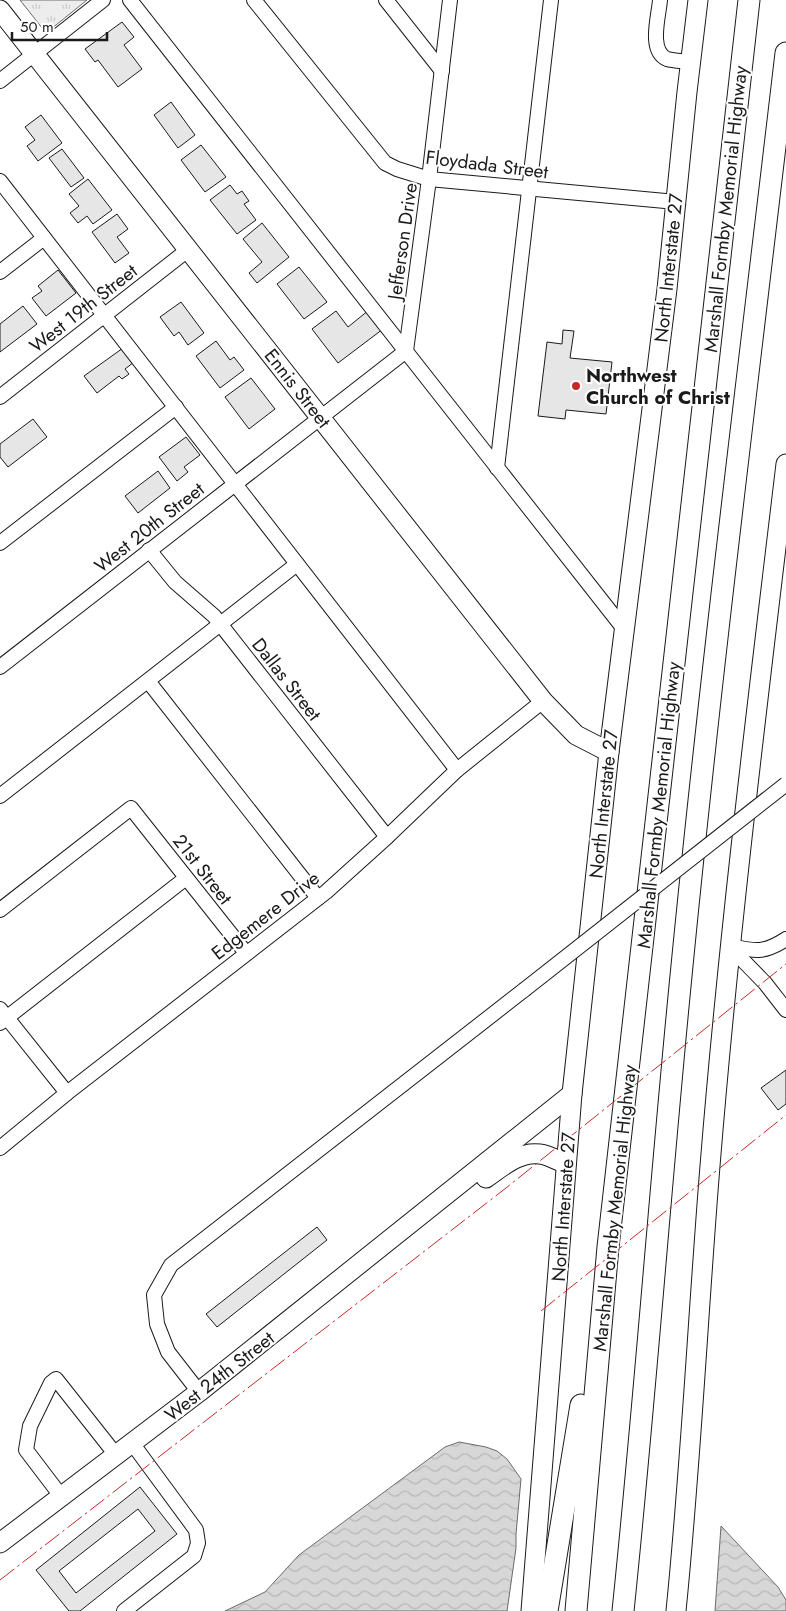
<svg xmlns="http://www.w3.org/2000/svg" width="786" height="1611" viewBox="0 0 786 1611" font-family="Jost,sans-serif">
<defs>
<pattern id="grass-tufts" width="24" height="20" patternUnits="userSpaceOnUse" patternTransform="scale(1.25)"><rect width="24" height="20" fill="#ededed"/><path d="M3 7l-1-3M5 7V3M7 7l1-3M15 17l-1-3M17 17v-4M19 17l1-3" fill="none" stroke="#cbcbcb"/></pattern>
<pattern id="water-waves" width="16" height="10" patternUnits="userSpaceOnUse" patternTransform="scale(1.25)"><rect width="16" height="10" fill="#d7d7d7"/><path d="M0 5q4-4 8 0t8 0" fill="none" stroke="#b8b8b8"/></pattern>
</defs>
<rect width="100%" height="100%" fill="#fff"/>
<path fill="url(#grass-tufts)" stroke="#6a6a6a" d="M20,0h67l-41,33z"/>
<g fill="url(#water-waves)" stroke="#6a6a6a">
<path d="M459,1442l27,5 11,4 10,8 14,20 -5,55v14l-9,63h-282l40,-19 34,-37 146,-108z"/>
<path d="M721,1526l57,61 8,13v11h-71z"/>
</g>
<g fill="#e6e6e6" stroke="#1a1a1a" fill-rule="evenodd">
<path d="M122,22l12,15 -10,8 18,24 -24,18 -20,-27 -3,2 -10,-13z"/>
<path d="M171,102l24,33 -17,13 -24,-33z"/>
<path d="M41,115l21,28 -24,18 -11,-15 8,-6 -10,-13z"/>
<path d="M201,145l25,32 -21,15 -24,-32z"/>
<path d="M62,149l22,29 -13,9 -22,-29z"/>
<path d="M88,179l24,31 -19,14 -6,-8 -9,7 -8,-10 9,-7 -10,-12z"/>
<path d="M230,185l7,9 5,-3 7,10 -5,3 12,16 -19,14 -27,-34z"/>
<path d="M117,214l11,15 -11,8 12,16 -14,10 -23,-31z"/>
<path d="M262,223l27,34 -32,26 -8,-10 13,-11 -19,-23z"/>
<path d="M299,267l28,35 -23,17 -27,-35z"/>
<path d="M58,270l18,23 -30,23 -14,-18 10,-7 -4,-5z"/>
<path d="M181,302l23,31 -16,12 -9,-13 -5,4 -14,-19z"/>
<path d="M23,306l14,18 -37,28v-28z"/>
<path d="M369,310l14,19 -45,34 -26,-34 24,-18 12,16z"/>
<path d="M563,330l11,1 -4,27 42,4 -6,52 -40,-4 -1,9 -27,-3 9,-74 15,2z"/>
<path d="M216,341l14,19 4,-3 10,13 -24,18 -24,-32z"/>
<path d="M123,348l11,14 -9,7 4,5 -7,5 -3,-3 -22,17 -13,-17z"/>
<path d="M251,378l24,31 -26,20 -24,-32z"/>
<path d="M33,419l14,18 -39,30 -8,-10v-13z"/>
<path d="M186,437l14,18 -16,12 4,5 -11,9 -18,-24z"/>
<path d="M158,471l12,17 -32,25 -13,-17z"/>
<path d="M786,1070v34l-8,6 -17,-22z"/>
<path d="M317,1227l10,13 -110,87 -11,-13z"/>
<path d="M140,1487l37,47 -97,77h-11l-33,-41zM138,1509l17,22 -79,62 -17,-22z"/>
</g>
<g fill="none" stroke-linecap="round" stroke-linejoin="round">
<defs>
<g id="minor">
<path d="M130,0l494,629"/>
<path d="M254,0l131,163 12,6 32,10 247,23"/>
<path d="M386,0l56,71"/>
<path d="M660,0c-1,15 -12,51 7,59 7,2 16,2 23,3"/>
<path d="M0,81l103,-81"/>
<path d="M0,181l457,589"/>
<path d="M0,272l44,-34"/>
<path d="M0,397l189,-148"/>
<path d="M497,468l54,-468"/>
<path d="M0,543l176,-136"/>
<path d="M149,550l26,32 39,34 173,221"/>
<path d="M0,667l406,-316 23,-172 21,-179"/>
<path d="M148,681l170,217"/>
<path d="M0,796l297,-232"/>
<path d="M0,910l131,-102 115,145"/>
<path d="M729,946l36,37 21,27"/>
<path d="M729,946c26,5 34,8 57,-7"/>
<path d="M0,1009l67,84"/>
<path d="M0,1023l186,-145"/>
<path d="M0,1148l67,-55 259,-201 61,-55 70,-67 86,-69"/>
<path d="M199,1392l-31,-40 -11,-28 -3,-29 17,-30 353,-275"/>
<path d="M61,1496l-35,-46 4,-24 21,-43 5,-4 60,76"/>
<path d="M124,1611l70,-55 4,-13 -2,-13 -64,-87"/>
</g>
<g id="major">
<path d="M0,10l543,691 33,34 33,17"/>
<path d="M486,1178c16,-11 33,-27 54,-24 9,1 18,7 26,10"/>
<path d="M0,1543l199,-151 373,-298"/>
<path d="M531,1611l41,-517 37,-342 58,-463 20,-197 11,-92"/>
<path d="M676,1611c15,-148 22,-297 34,-445 19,-235 48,-468 76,-702"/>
</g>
<g id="highway">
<path d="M547,1611l34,-206"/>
<path d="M576,1611l32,-364 141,-1247"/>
<path d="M623,1611c22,-211 37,-423 58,-635 30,-308 69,-615 105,-923"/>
</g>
</defs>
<use href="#minor" stroke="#1a1a1a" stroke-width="16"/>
<use href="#major" stroke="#1a1a1a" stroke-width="21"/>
<use href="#highway" stroke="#1a1a1a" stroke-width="23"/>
<use href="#minor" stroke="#fff" stroke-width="14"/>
<use href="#major" stroke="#fff" stroke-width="19"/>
<use href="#highway" stroke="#fff" stroke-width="21"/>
<defs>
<path id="minor-bridge" d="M524,990l262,-206"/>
</defs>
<use href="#minor-bridge" stroke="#1a1a1a" stroke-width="16" stroke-linecap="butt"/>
<use href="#minor-bridge" stroke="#fff" stroke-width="14"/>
<g stroke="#c62828" stroke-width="1" stroke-dasharray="18 4 2.5 4" stroke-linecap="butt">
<path d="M541,1311l245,-196"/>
<path d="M0,1580l506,-392 280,-224"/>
</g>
</g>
<circle fill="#c62828" stroke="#fff" stroke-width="2" cx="576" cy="386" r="5"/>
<g text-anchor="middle" stroke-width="4" stroke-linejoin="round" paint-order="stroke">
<g font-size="19" fill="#1a1a1a" stroke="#fff">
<text transform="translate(487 164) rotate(7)" y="7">Floydada Street</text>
<text transform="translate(725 209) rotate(-84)" y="7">Marshall Formby Memorial Highway</text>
<text transform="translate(402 241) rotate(-82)" y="7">Jefferson Drive</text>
<text transform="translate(668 268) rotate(-84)" y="7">North Interstate 27</text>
<text transform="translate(83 308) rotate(-38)" y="7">West 19th Street</text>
<text transform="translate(298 388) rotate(52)" y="7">Ennis Street</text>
<text transform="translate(149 527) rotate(-38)" y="7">West 20th Street</text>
<text transform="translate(287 679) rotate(52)" y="7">Dallas Street</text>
<text transform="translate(603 804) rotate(-84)" y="7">North Interstate 27</text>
<text transform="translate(658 805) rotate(-84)" y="7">Marshall Formby Memorial Highway</text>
<text transform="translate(203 869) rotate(52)" y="7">21st Street</text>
<text transform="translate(265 915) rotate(-38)" y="7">Edgemere Drive</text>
<text transform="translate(563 1207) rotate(-86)" y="7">North Interstate 27</text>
<text transform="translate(614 1208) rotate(-84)" y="7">Marshall Formby Memorial Highway</text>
<text transform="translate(219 1376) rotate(-38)" y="7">West 24th Street</text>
</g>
<g font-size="19" font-weight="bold" fill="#1a1a1a" stroke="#fff" text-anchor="start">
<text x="586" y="382">Northwest<tspan x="586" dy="22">Church of Christ</tspan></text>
</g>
</g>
<path d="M12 32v8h95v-8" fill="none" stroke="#1a1a1a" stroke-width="2.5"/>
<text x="20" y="32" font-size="15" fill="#1a1a1a" stroke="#ffffff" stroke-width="4" paint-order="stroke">50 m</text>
</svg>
